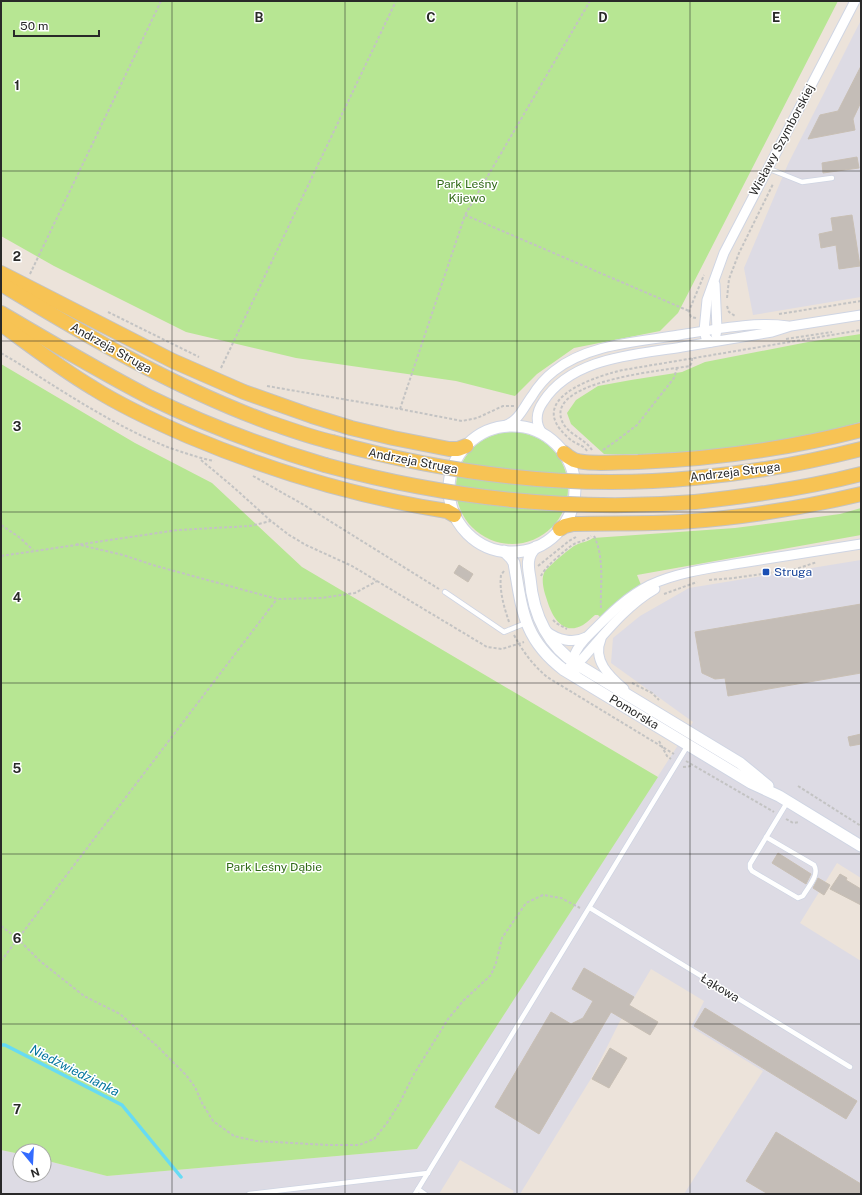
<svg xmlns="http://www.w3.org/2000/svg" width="862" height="1195" viewBox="0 0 862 1195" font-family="'Public Sans',sans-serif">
<rect width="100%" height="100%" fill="#ece3da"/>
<g fill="#dddbe4">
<path d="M861,20v277l-108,18 -9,-47 44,-104z"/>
<path d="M861,560v318l-24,-15 -37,60 61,38v233h-177l79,-123 -72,-44 13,-26 -53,-32 -32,54 -27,54 -72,117h-8l2,-3 -54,-31 -21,34h-438v-44l19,4v21h24v-15l63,16 310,-27 276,-427 -82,-59 2,-25 27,-22 49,-28z"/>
</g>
<g fill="#b7e693">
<path d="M1,1h837l-160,312 -18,18 -86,17 -37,26 -22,22 -59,-15 -160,-23 -110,-26 -132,-66 -53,-30z"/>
<path d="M861,334v88c-84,23 -170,34 -257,32l-33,-30 -4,-11 9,-13 22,-14 33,-6 51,-8 23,-10 103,-20z"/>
<path d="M1,364l134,79 77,40 90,84 356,210 -241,372 -310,27 -63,-16v-9h-24v3l-19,-4z"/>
<circle cx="512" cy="488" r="56"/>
<path d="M861,508v27l-224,40 4,10 -40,33 -3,-3h-3c-4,3 -7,7 -12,10 -22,12 -32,-11 -37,-28 -2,-6 -5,-17 -2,-24 1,-4 27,-26 32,-28 5,-3 12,-3 17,-7l142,-10 105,-14z"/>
</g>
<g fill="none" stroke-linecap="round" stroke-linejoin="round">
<path stroke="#67dbf4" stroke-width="3.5" d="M1,1045h4l117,60 59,72"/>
</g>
<g fill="#c4bdb7" stroke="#c8bfb4">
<path d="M861,66v36l-8,17 2,11 -47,9 12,-24 18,-4z"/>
<path d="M857,157l2,11 -36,5 -1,-10z"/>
<path d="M852,215l8,51 -21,3 -3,-24 -15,3 -2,-14 14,-3 -2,-13z"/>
<path d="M459,565l14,9 -5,8 -14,-9z"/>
<path d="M861,604v69l-133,23 -3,-18 -10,1 -13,-6 -7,-41z"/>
<path d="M861,734v10l-11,2 -2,-9z"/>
<path d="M778,853l33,21 -5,10 -34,-21z"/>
<path d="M840,874l7,4 -1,2 15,9v16l-31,-16z"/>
<path d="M818,878l12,7 -6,10 -11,-7z"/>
<path d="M584,968l50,29 -5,8 29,17 -8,13 -39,-23 -72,122 -44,-27 56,-95 20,12 12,-6 10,-17 -21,-12z"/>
<path d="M705,1008l152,93 -11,18 -152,-93z"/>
<path d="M610,1048l17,10 -18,30 -17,-9z"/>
<path d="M776,1132l85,52v10h-93l-22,-13z"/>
</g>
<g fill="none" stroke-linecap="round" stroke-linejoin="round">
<defs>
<g id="service">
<path d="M767,168l35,14 30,-4"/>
<path d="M445,592l59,40 22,-9"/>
<path d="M766,837l48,28c6,10 -6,22 -11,31l-5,2 -46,-27 -2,-3v-4l38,-63"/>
<path d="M590,908l260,159"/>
<path d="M418,1189l7,5"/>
<path d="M249,1194l179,-21"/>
<path d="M415,1194l273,-449"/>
</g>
<g id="minor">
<path d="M715,284l2,45 -1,6"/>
<path d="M711,342l-5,-4 -2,-7 3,-31 17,-47 131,-252"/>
<path d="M504,426c15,-5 19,-18 28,-30 6,-10 13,-18 22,-25 34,-27 84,-29 125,-36 34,-5 74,-14 109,-9"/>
<path d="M542,433c-7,-10 -6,-21 1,-31 29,-45 92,-47 139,-55 30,-5 60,-10 90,-15l19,-6 70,-11"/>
<path d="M546,631c12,9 27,13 40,6"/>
<path d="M601,639c-9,21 8,37 23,50"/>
<path d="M570,666l9,-4 5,-5c21,-24 43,-52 71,-68"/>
<path d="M579,679c-13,-13 -4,-29 6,-40 20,-20 39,-41 65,-54 28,-13 61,-17 91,-22 40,-6 80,-13 120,-19"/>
</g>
<g id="tertiary">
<circle cx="512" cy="489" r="63"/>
<path d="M536,547c-10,9 -8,20 -6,31 3,36 17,67 48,87l162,98 28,23"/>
<path d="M504,551l7,7 3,5c8,46 9,76 50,107l187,113 28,13 82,50"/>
</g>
<g id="primary">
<path d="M1,273l172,88 71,31 68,24 39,12 42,10 56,11h9l8,-3"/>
<path d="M1,284c86,52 172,103 267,138 21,7 42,15 64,20"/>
<path d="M1,313c49,29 98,58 148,84 57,28 116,50 176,68"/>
<path d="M1,324c30,22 60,45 92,64 30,19 63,34 95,48 83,35 169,61 259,75l7,4"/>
<path d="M564,453c3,3 6,5 10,7 13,5 49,2 64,2 75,-3 150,-13 223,-32"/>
<path d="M694,478c56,-5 112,-15 167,-29"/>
<path d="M695,502c56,-6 112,-14 166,-28"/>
<path d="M560,529l5,-3 8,-2c36,-1 71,0 107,-2 61,-4 122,-14 181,-28"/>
</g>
</defs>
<use href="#service" stroke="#cfd5e3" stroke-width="6"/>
<use href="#minor" stroke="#cfd5e3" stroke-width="11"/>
<use href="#tertiary" stroke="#cfd5e3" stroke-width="13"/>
<use href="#primary" stroke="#c3c3c3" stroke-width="16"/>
<g stroke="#c3c3c3" stroke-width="2" stroke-dasharray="3 2" stroke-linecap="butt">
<path d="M465,215l224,96"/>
<path d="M30,274l131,-273"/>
<path d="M727,298l2,-19 10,-26 34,-69"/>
<path d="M727,306l2,6 6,4"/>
<path d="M108,312l91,45"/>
<path d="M779,314l82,-13"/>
<path d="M696,318l-5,-1 -2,-6 15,-36"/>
<path d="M786,339l46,-7"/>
<path d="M1,353l12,7c51,32 101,66 157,88 15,5 29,10 44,13"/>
<path d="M221,368l175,-367"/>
<path d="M267,386l133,23 62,12 15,-3 26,-12h11"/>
<path d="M400,409l65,-194 125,-214"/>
<path d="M592,450c-7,-12 -27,-16 -31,-32 -10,-38 106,-48 129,-52l2,-4v-6"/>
<path d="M603,450l13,-9 21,-16 37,-47 3,-10"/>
<path d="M587,451c-3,-5 -8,-6 -13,-9 -5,-3 -10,-8 -14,-13 -27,-34 41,-54 63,-59l238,-40"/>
<path d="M201,460l30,25 40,36 18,14 17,10 46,21 135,81 15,2 22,-7"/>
<path d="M253,476l51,29 135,84"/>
<path d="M1,525l18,12 14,13"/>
<path d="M594,536c11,22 6,50 7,73"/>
<path d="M76,544l47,11 33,11 121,33 45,-1 33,-5 22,-12"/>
<path d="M1,556l177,-26 72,-4 21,-5"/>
<path d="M538,566l31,-25 7,-4"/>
<path d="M504,571l-3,4c-2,15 3,32 8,47"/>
<path d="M541,576c3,-8 25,-27 33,-32 6,-3 12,-3 17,-8"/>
<path d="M709,580l25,-2 62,-9 21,-7"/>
<path d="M664,594l33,-12"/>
<path d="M553,620l3,3 11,6"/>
<path d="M514,635c9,17 19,30 33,42l127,77"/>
<path d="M632,683l20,10 7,7"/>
<path d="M659,741l8,15 4,3"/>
<path d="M686,761l88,51"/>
<path d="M683,767l9,-1"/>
<path d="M798,786l63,40"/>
<path d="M786,819l7,4 6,-1"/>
<path d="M1,926l16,12 23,23 44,35 36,18 36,31 30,30 9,12 7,16 11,18 21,15 22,5 72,4h31l15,-6 13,-16 12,-19 15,-30 34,-55 15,-18 28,-26 5,-12 6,-25 24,-35 17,-8 18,3 19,10"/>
<path d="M1,961l276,-362"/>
</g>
<use href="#service" stroke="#fff" stroke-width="4.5"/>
<use href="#minor" stroke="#fff" stroke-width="9"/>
<use href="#tertiary" stroke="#fff" stroke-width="11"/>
<use href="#primary" stroke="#f7c354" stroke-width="14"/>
<defs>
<g id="primary-bridge">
<path d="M332,442c117,32 240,48 362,36"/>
<path d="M325,465c121,33 245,47 370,37"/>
</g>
</defs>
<use href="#primary-bridge" stroke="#c3c3c3" stroke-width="16" stroke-linecap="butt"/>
<use href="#primary-bridge" stroke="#f7c354" stroke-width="14"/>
</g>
<path fill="none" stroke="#292929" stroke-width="1" stroke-opacity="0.55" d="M172,1v1193M345,1v1193M517,1v1193M690,1v1193M1,171h860M1,341h860M1,512h860M1,683h860M1,854h860M1,1024h860"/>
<rect fill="#1a4fb4" stroke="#fff" stroke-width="1.5" x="762" y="568" width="8" height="8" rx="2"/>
<g text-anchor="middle" stroke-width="3" stroke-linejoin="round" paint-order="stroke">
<g font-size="12" fill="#292929" stroke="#fff">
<text transform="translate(782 140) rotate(-62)" y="4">Wisławy Szymborskiej</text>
<text transform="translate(111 348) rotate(29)" y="4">Andrzeja Struga</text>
<text transform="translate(413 461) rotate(11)" y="4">Andrzeja Struga</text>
<text transform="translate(735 472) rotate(-7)" y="4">Andrzeja Struga</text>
<text transform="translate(634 712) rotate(31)" y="4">Pomorska</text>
<text transform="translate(720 988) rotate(31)" y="4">Łąkowa</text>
</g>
<g font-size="12" fill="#2f6916" stroke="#fff">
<text x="467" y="188">Park Leśny<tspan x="467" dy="14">Kijewo</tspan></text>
<text x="274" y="871">Park Leśny Dąbie</text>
</g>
<g font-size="12" fill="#164399" stroke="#fff" text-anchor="start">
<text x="774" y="576">Struga</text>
</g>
<g font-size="13" font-style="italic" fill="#07789f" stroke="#fff">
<text transform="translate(75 1070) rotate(27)" y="5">Niedźwiedzianka</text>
</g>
</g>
<g font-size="13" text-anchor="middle" font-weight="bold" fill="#292929" stroke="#fff" stroke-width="3" stroke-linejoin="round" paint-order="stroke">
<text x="259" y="22">B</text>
<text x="431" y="22">C</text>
<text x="603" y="22">D</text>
<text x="776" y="22">E</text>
<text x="17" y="90">1</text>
<text x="17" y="261">2</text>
<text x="17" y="431">3</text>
<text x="17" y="602">4</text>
<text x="17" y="773">5</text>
<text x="17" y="943">6</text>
<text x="17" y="1114">7</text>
</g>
<rect width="862" height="1195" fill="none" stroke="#292929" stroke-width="4"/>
<g transform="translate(32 1163) rotate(162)"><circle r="19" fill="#ffffff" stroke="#a9a9a9"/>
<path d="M0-3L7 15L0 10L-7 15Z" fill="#346cff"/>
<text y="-6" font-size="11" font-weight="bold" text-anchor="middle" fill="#292929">N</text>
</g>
<path d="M14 30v6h85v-6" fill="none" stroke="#292929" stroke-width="2"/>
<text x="20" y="30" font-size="12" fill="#292929" stroke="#ffffff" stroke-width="3" paint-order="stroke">50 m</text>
</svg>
